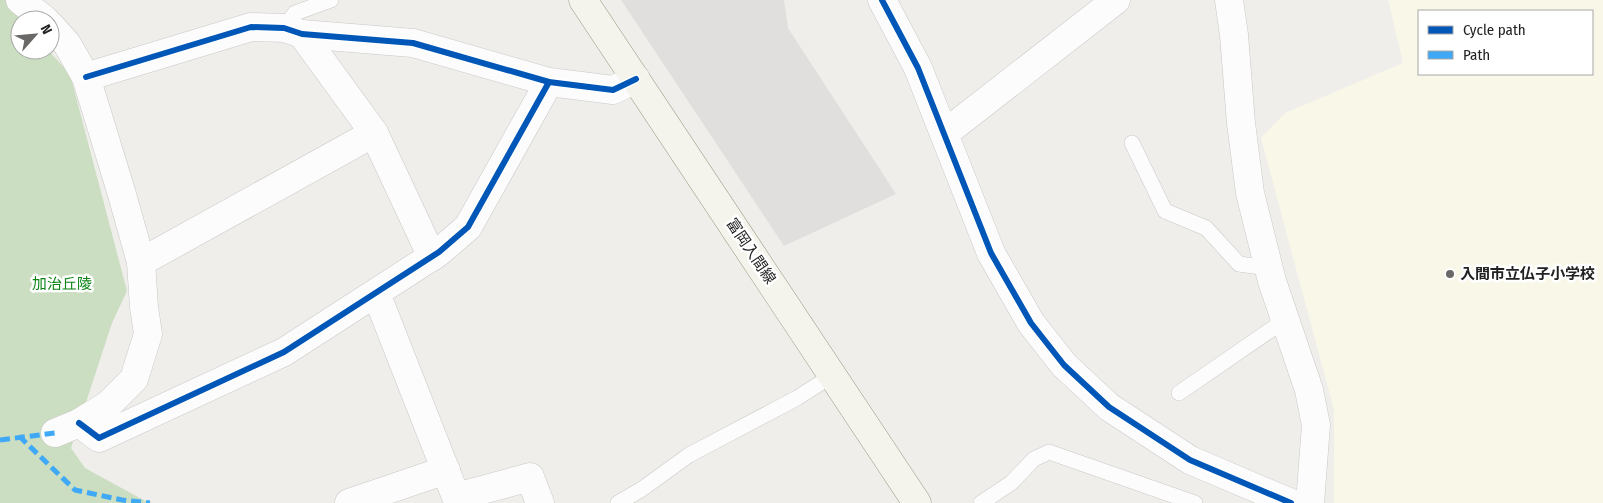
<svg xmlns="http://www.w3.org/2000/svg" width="1603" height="503" viewBox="0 0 1603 503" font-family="'Fira Sans Condensed','Noto Sans JP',sans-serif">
<rect width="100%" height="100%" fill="#f0eeeb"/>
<path fill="#f8f7e8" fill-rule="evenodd" d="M1388,0h215v503h-269v-93l-73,-272 24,-25 118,-50zM1419,11h173v63h-173z"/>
<path fill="#cbdec1" d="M0,0h14l10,20h-4v30h28l22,24 57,217 -15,32 -41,125 14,20 64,35h-149z"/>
<path fill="#e0dfde" d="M621,0h163l4,28 108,166 -112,52z"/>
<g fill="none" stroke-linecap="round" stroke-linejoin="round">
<defs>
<g id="lane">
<path d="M284,28l11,-15 36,-13"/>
<path d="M1132,143l33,68 41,17 33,36 30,4"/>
<path d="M1179,393l106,-73"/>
<path d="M618,503l24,-14 47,-34 108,-57 36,-23"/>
<path d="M981,503l30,-20 23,-24 15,-7 146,51"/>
</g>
<g id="street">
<path d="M20,0l25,20"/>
<path d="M882,0l36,68 73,185 40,70 33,42 45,42 81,53 101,43"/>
<path d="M1229,0l5,35 7,88 9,70 22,88 37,109 7,35 -6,78"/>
<path d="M50,25l17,19 19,33 35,114 20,71 3,45 4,27 -14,45 -26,26 -29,18 -24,10"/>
<path d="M302,34l72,99 58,124"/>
<path d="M86,77l165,-50 33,1 18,6 111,9 136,39 64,8 23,-11"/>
<path d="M944,134l172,-134"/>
<path d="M141,262l233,-129"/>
<path d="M376,293l80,204 74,-20 10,26"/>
<path d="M79,423l20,15 185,-86 155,-100 29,-25 81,-145"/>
<path d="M349,503l97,-33"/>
</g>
<path id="secondary" d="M583,0l334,503"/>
</defs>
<use href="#lane" stroke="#c9c8c7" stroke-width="16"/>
<use href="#street" stroke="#c9c8c7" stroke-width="29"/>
<use href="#secondary" stroke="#999a82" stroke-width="29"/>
<use href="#lane" stroke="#fdfcfc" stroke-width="15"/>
<use href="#street" stroke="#fdfcfc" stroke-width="28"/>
<use href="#secondary" stroke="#f4f4ed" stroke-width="28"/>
<g stroke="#3fa9f5" stroke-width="5" stroke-dasharray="10 5" stroke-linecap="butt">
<path d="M19,436l56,54 47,10 28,3"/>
<path d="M0,440l55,-7"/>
</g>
<defs>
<g id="cycleway">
<path d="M882,0l36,68 73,185 40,70 33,42 45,42 81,53 101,43"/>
<path d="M86,77l165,-50 33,1 18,6 111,9 136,39 64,8 23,-11"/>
<path d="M79,423l20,15 185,-86 155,-100 29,-25 81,-145"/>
</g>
</defs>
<use href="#cycleway" stroke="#fff" stroke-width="9"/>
<use href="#cycleway" stroke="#0057b8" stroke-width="6"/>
</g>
<circle fill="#6a6968" stroke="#fff" stroke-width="2" cx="1450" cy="274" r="5"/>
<g text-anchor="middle" stroke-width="5" stroke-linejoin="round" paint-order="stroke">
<g font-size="15" fill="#222" stroke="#fff">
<text transform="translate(751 251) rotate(56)" y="5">富岡入間線</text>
</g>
<g font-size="15" font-weight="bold" fill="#222" stroke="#fff" text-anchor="start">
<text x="1460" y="279">入間市立仏子小学校</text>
</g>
<g font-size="15" fill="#0c8416" stroke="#fff">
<text x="62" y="289">加治丘陵</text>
</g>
</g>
<rect x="1418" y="10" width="175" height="65" fill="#ffffff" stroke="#a7a7a7"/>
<rect x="1428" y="26" width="25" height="8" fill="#0057b8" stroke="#a7a7a7"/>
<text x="1463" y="35" font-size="15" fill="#222222">Cycle path</text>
<rect x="1428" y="51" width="25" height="8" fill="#3fa9f5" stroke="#a7a7a7"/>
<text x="1463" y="60" font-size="15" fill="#222222">Path</text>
<g transform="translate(35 35) rotate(63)"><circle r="24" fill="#ffffff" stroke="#a7a7a7"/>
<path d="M0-4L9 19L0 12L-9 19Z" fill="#6a6968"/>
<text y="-8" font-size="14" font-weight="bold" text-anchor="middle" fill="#222222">N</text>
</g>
</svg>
